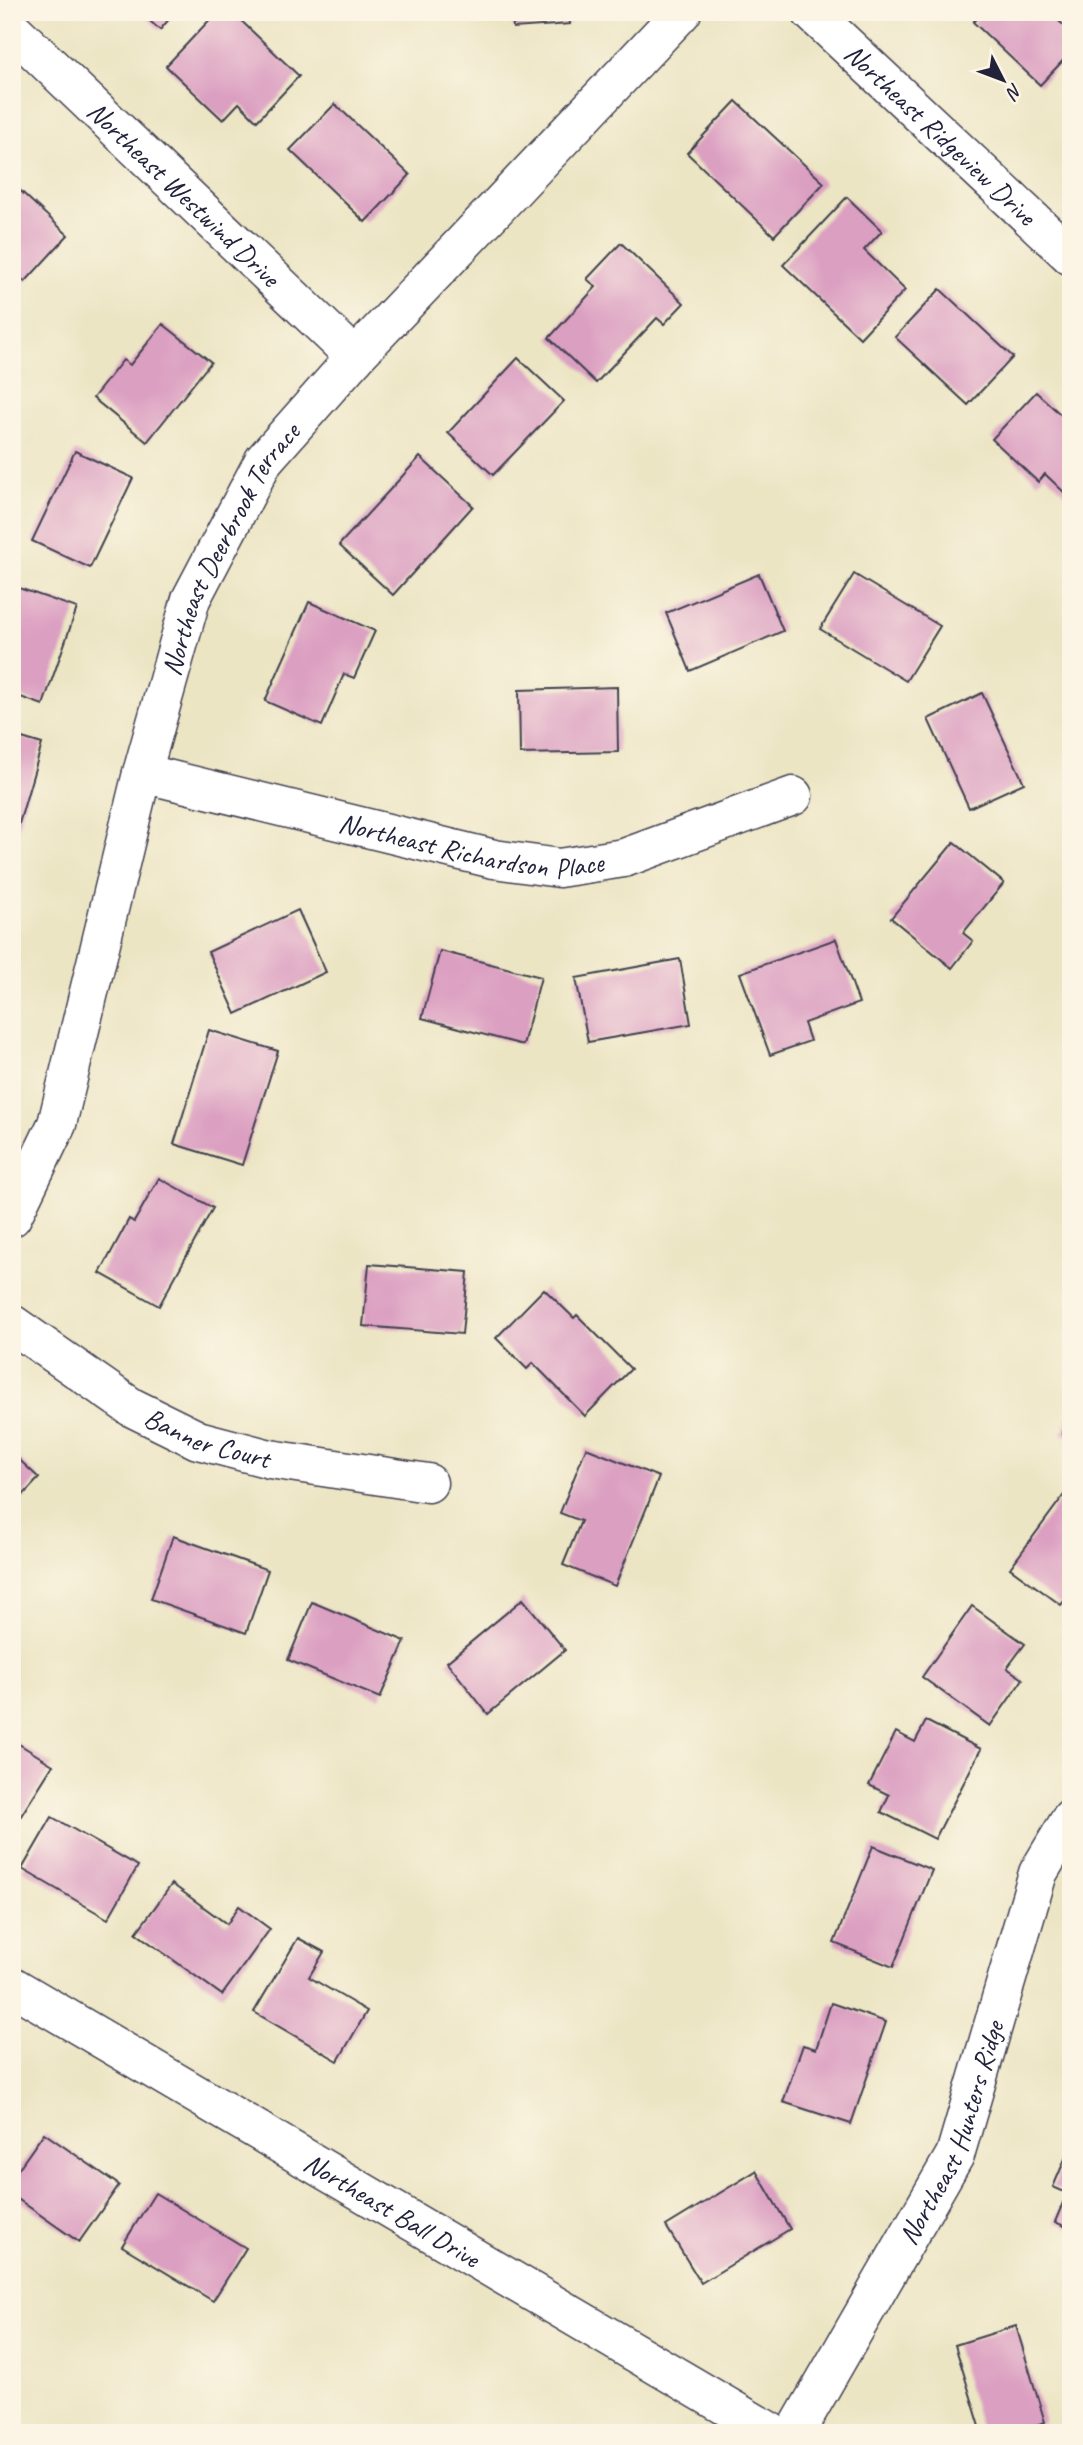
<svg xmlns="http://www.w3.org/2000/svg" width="1083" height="2445" viewBox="0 0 1083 2445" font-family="Caveat,sans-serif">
<rect width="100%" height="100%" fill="#fcf5e5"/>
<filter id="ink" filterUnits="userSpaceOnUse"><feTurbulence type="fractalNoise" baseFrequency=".0143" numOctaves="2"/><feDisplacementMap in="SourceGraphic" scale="14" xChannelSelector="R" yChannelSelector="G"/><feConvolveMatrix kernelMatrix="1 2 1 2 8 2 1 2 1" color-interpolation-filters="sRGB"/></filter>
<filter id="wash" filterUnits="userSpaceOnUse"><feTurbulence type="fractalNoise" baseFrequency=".00686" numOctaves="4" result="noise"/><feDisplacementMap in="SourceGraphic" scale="28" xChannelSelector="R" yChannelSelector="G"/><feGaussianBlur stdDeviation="1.57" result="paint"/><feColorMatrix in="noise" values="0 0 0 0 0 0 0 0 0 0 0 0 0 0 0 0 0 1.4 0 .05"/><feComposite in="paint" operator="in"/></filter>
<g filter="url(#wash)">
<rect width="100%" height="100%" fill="#ece5c4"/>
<g id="blocks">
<g fill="#db9fc1">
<path d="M140,12h35l-15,18z"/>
<path d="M217,12h15l67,64 -42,45 -18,-18 -16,17 -57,-54z"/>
<path d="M512,12h57l1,12 -57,4z"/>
<path d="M982,12h67l22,20v20l-31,33 -67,-63z"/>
<path d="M736,101l88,82 -50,53 -87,-83z"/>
<path d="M335,104l75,71 -45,47 -75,-72z"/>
<path d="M12,183l56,52 -43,47 -13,-12z"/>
<path d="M847,197l35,34 -18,19 41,40 -45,48 -77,-73z"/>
<path d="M621,243l63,60 -20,21 -7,-6 -61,65 -47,-45 47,-51 -9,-8z"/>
<path d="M940,289l73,68 -45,48 -73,-68z"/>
<path d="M163,324l48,38 -64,80 -54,-44 30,-38 7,5z"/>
<path d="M518,358l46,43 -71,74 -45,-42z"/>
<path d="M1036,392l35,32v75l-26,-25 -7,8 -46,-43z"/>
<path d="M75,451l58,27 -43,90 -58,-27z"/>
<path d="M420,457l53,49 -80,89 -54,-50z"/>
<path d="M759,574l24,57 -93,40 -24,-58z"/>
<path d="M854,574l86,52 -34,55 -86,-52z"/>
<path d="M13,586l64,22 -34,97 -31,-11z"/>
<path d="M309,602l66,29 -21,47 -10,-4 -22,52 -57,-25z"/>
<path d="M617,687l1,65 -98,2 -1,-64z"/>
<path d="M982,693l42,90 -55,25 -41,-89z"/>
<path d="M12,735l30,9 -26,90 -4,-1z"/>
<path d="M954,842l50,41 -41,50 10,8 -21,27 -61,-50z"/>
<path d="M298,910l28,62 -90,42 -28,-62z"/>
<path d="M836,939l23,64 -55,20 6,18 -40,14 -30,-82z"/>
<path d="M440,951l101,26 -18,68 -101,-27z"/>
<path d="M680,959l11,65 -103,18 -12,-64z"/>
<path d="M209,1030l69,21 -36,114 -68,-21z"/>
<path d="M159,1178l54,30 -54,98 -59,-33 29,-54 5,3z"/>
<path d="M369,1264l99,8 -6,62 -99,-8z"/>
<path d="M544,1289l30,29 3,-3 54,54 -46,47 -52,-53 -6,6 -31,-31z"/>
<path d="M1070,1410h1v27l-9,-3z"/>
<path d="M586,1448l73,29 -44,109 -52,-21 18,-44 -21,-8z"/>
<path d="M12,1453l27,25 -27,29z"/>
<path d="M1069,1488l2,105 -10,12 -51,-37z"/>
<path d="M173,1536l95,34 -22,63 -95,-34z"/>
<path d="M523,1599l42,51 -77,64 -41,-52z"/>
<path d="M312,1602l93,39 -25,57 -92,-38z"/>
<path d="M972,1606l53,38 -18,24 16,11 -33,47 -68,-49z"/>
<path d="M926,1721l55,28 -46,90 -54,-27 8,-17 -20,-10 27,-53 19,10z"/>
<path d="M14,1741l39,24 -41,65v-86z"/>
<path d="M52,1817l86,49 -30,53 -86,-50z"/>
<path d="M873,1846l59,24 -39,97 -59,-24z"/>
<path d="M172,1884l55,40 12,-18 31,23 -48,66 -86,-62z"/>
<path d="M298,1938l26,14 -15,25 58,34 -29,50 -84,-49z"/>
<path d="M831,2003l55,19 -35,102 -68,-22 20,-57 13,4z"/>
<path d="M44,2133l75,52 -40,57 -67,-47v-17z"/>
<path d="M1071,2145v84l-16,-7 12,-29 -14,-6z"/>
<path d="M756,2171l34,58 -89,54 -35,-57z"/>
<path d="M155,2193l91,55 -33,53 -91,-55z"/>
<path d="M1016,2326l29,96 -33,11h-30l-27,-88z"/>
</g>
</g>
</g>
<g filter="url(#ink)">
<use href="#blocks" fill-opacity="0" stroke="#403f50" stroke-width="2"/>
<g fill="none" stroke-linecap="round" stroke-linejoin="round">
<defs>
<g id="minor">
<path id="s1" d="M811,12l260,244"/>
<path id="s2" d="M12,29l343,328"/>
<path id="s3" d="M142,773l352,86 65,9 65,-10 169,-62"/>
<path id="s4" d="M12,1217l45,-93 85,-351 49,-174 73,-139 91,-103 327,-345"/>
<path id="s5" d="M12,1324l119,83 67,33 72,19 158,24"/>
<path id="s6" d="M12,1986l760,447"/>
<path id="s7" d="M795,2433l160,-278 83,-282 33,-55"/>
</g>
</defs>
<use href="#minor" stroke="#403f50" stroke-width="41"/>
<use href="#minor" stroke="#fff" stroke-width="38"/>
</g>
</g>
<g text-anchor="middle" stroke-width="5" stroke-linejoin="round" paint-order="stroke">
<g font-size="28" fill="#22223b" stroke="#fcf5e5">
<text dy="10" stroke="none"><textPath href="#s1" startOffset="178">Northeast Ridgeview Drive</textPath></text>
<text dy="10" stroke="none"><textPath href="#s2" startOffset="238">Northeast Westwind Drive</textPath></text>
<text dy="10" stroke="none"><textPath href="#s4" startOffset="707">Northeast Deerbrook Terrace</textPath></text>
<text dy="10" stroke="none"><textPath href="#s3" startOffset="338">Northeast Richardson Place</textPath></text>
<text dy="10" stroke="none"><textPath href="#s5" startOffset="228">Banner Court</textPath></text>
<text dy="10" stroke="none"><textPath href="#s7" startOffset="340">Northeast Hunters Ridge</textPath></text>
<text dy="10" stroke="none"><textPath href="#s6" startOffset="441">Northeast Ball Drive</textPath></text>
</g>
</g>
<rect width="1083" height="2445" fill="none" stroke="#fcf5e5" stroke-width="42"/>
<g transform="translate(1003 80) rotate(132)" stroke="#fcf5e5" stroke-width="5" paint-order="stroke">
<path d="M0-5L12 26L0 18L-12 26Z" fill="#22223b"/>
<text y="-10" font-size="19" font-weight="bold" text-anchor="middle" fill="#22223b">N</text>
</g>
</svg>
